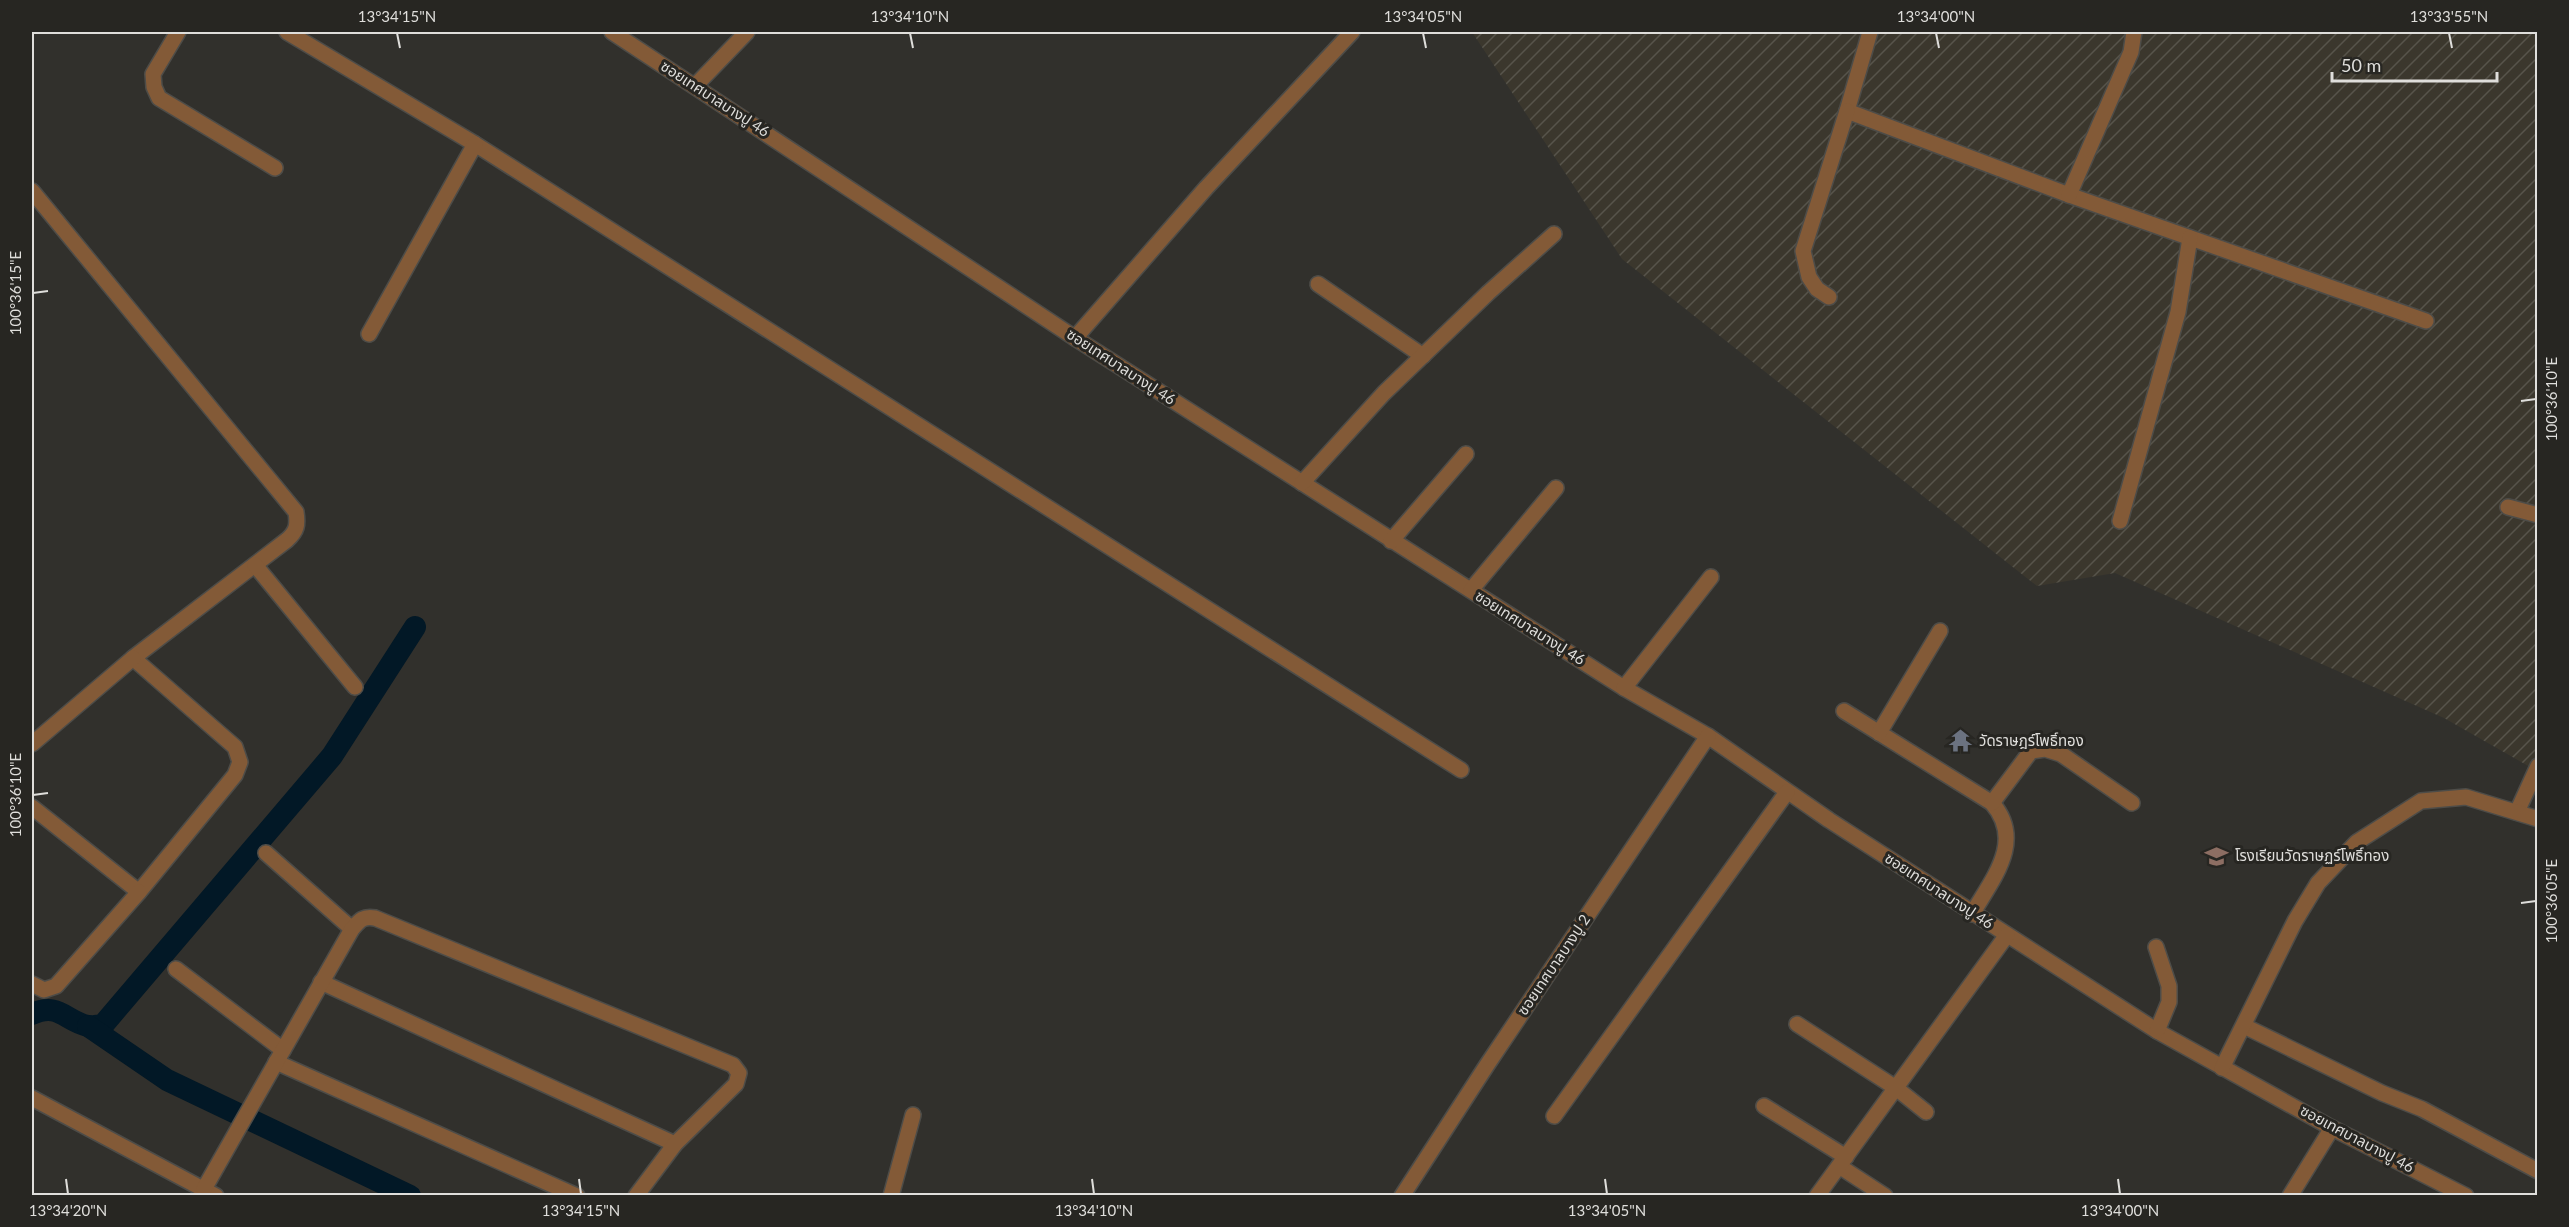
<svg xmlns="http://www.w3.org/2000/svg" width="2569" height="1227" viewBox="0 0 2569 1227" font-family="Lato,'Noto Sans Thai',sans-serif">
<defs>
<pattern id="industrial-furrows" width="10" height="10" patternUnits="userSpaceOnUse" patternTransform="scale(1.5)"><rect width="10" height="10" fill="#3b372d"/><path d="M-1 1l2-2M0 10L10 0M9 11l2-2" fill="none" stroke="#57544b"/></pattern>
</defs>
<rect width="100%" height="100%" fill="#31302c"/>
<path fill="url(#industrial-furrows)" d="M1472,32h1065v739l-93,-53 -329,-145 -78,13 -415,-327z"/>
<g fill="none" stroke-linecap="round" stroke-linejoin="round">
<g stroke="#021826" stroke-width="22">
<path d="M32,1014c27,-12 33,7 56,12 4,1 11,-1 15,-1l229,-269 83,-129"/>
<path d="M88,1026l79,54 243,116"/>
</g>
<defs>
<g id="minor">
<path d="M178,32l-25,42 1,13 5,11 116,70"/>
<path d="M287,32l188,112 986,626"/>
<path d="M612,32l463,306 549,350 84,48 121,84 328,211 175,97 134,68"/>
<path d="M1870,32l-23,79 222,84 357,126"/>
<path d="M695,86l52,-54"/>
<path d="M32,191l264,321c2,13 1,19 -9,28l-154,118 102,89 5,15 -5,13 -96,117 -107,-85"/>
<path d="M2069,195l62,-143 3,-20"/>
<path d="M1318,284l105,72"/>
<path d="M1829,297l-12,-8 -8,-12 -6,-26 44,-140"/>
<path d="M369,334l106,-190"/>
<path d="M1075,338l131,-150 146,-156"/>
<path d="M1302,483l82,-90 104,-100 66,-59"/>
<path d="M2508,507l30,8"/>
<path d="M2120,521l58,-209 12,-74"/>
<path d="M1391,541l75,-87"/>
<path d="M255,565l100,122"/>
<path d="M1471,590l85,-102"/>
<path d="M1624,688l87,-111"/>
<path d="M1844,711l148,92c33,38 1,75 -20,111"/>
<path d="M1879,733l61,-102"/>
<path d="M32,744l101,-86"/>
<path d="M1992,803l39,-52 14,-2 16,5 71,49"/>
<path d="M2517,812l21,-46"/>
<path d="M266,853l86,76"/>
<path d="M2156,947l13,39v16l-12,29"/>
<path d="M176,969l107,81"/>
<path d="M321,982l354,162"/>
<path d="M32,984l12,6 12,-4 83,-94"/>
<path d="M1797,1024l99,64 30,24"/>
<path d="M2244,1026l138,67 40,16 116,62"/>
<path d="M276,1062l301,134"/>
<path d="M2222,1068l73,-147 23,-38 39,-41 64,-41 45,-4 72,22"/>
<path d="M32,1098l184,98"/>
<path d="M1764,1106l82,51"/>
<path d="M1554,1116l233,-324"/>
<path d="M1839,1166l46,30"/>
<path d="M204,1189l148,-260c8,-9 11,-13 23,-11l358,147 6,8 -3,11 -61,60 -39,52"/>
<path d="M891,1196l22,-81"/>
<path d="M1402,1196l85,-131 221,-329"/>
<path d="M1817,1196l190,-261"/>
<path d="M2290,1196l42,-68"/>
</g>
</defs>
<use href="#minor" stroke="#4d4c48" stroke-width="18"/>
<use href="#minor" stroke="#835a37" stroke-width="15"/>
</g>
<path fill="none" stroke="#dfdedb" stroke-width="2" d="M397,33l3,15M910,33l3,15M1423,33l3,15M1936,33l3,15M2449,33l3,15M33,293l15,-2M2521,401l15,-2M33,795l15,-2M2521,903l15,-2M66,1179l2,15M579,1179l2,15M1092,1179l2,15M1605,1179l2,15M2118,1179l2,15"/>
<defs>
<symbol id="temple-bare" viewBox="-9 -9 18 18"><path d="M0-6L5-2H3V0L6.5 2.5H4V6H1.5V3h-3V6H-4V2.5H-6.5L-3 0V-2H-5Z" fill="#6b7280" stroke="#272622" stroke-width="2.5" paint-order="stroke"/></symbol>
<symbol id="school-bare" viewBox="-9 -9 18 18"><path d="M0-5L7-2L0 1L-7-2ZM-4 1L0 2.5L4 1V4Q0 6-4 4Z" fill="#8d6e63" stroke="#272622" stroke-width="2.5" paint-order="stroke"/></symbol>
</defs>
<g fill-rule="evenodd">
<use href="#temple-bare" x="1944" y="724" width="33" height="33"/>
<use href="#school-bare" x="2200" y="840" width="33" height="33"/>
</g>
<g text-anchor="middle" stroke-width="6" stroke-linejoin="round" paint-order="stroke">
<g font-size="15" fill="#dfdedb" stroke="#272622">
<text transform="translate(715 99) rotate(33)" y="5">ซอยเทศบาลบางปู 46</text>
<text transform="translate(1121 367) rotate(33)" y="5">ซอยเทศบาลบางปู 46</text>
<text transform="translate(1530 628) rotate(32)" y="5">ซอยเทศบาลบางปู 46</text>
<text transform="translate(1939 891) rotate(33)" y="5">ซอยเทศบาลบางปู 46</text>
<text transform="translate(1554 965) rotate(-56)" y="5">ซอยเทศบาลบางปู 2</text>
<text transform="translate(2357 1139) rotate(28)" y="5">ซอยเทศบาลบางปู 46</text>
</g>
<g font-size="15" fill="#dfdedb" stroke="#272622" text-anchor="start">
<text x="1979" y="746">วัดราษฎร์โพธิ์ทอง</text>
<text x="2235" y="861">โรงเรียนวัดราษฏร์โพธิ์ทอง</text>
</g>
</g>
<rect width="2569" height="1227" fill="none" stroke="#272622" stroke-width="66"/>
<path d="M2332 72v9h165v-9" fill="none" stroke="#dfdedb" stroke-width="3"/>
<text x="2341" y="72" font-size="18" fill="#dfdedb" stroke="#272622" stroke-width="4.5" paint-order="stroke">50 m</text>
<rect x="33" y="33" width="2503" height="1161" fill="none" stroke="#dfdedb" stroke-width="2"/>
<g font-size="15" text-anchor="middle" fill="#dfdedb">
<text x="397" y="22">13°34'15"N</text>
<text x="910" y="22">13°34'10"N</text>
<text x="1423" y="22">13°34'05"N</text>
<text x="1936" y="22">13°34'00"N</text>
<text x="2449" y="22">13°33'55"N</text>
<text transform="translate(16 293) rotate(-90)" y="5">100°36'15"E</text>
<text transform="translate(2552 399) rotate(-90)" y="5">100°36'10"E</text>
<text transform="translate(16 795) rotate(-90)" y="5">100°36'10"E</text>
<text transform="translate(2552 901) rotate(-90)" y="5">100°36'05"E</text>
<text x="68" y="1216">13°34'20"N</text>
<text x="581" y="1216">13°34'15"N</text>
<text x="1094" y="1216">13°34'10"N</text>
<text x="1607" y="1216">13°34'05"N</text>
<text x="2120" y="1216">13°34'00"N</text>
</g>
</svg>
